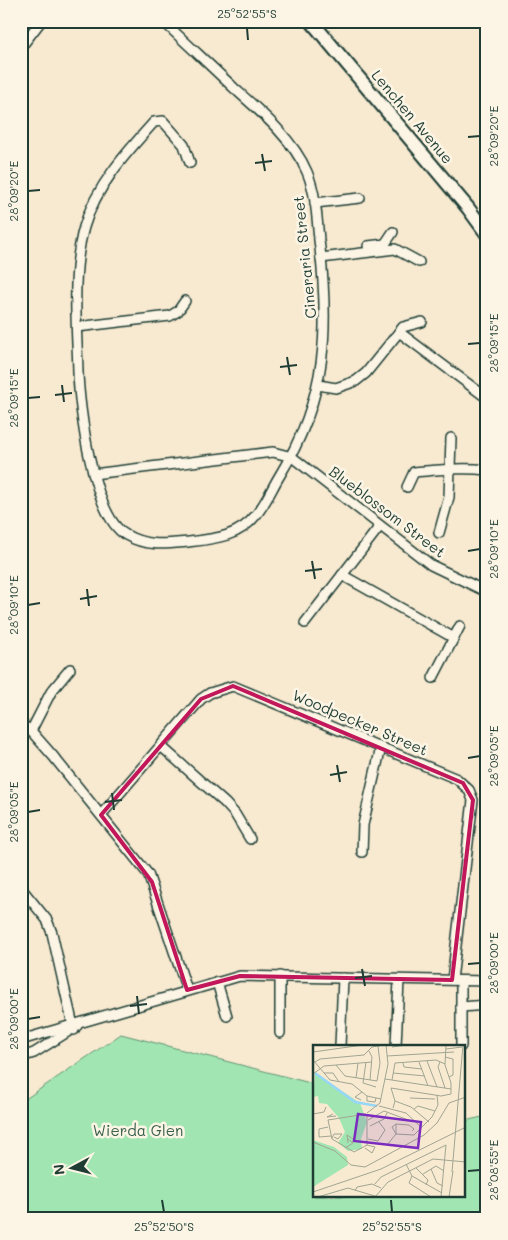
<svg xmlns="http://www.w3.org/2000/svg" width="508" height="1240" viewBox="0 0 508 1240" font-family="Mali,sans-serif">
<rect width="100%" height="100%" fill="#f8ead1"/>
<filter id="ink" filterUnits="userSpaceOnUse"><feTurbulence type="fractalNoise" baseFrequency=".02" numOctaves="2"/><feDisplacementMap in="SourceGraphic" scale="10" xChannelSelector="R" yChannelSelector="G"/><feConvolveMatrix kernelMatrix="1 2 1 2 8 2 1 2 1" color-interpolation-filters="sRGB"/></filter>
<g filter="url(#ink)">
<path fill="#a1e6b2" stroke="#609273" d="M121,1034l193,50v112h150v-75l23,-5v103h-466v-117z"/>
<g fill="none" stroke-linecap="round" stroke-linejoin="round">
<defs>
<g id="street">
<path d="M163,21c24,23 48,45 72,68 26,23 58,50 72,83 9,21 10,46 12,68 11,88 8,158 -39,235 -8,13 -14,28 -24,40 -17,22 -42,24 -68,27 -22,2 -41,5 -62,-7 -33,-18 -47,-127 -48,-163 -1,-46 -7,-99 6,-145 12,-41 42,-74 70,-105l9,-1 21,24 6,18"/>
<path d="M21,47l20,-26"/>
<path d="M315,203l45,-5"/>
<path d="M368,246l17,-2 8,-12"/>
<path d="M321,258l74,-9 24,13"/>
<path d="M77,327l93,-11 8,-5 7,-10"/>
<path d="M399,332l88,66"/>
<path d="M318,385l18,3 20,-7 10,-8 37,-46 19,-5"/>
<path d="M93,474l180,-22 19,5 139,108 56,27"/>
<path d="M407,487l7,-15c25,-2 48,-5 73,-2"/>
<path d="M439,533l10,-36 2,-59"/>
<path d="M342,575l112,63"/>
<path d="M305,623l75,-97"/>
<path d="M433,678l27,-52"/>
<path d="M21,724l10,7 22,25 95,118 39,116"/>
<path d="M31,731l20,-39 19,-23"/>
<path d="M162,747l63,56 10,11 15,25"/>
<path d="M101,815l100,-116 9,-6 23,-7 224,93 12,11 4,10 -21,180"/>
<path d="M362,852l1,-27 18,-78"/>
<path d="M21,888l26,32 5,13 22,97"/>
<path d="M280,976v57"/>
<path d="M217,982l10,34"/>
<path d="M461,1007l26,-2"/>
<path d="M21,1040l219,-64 247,5"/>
<path d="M340,1046l3,-68"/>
<path d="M396,1046l3,-66"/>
<path d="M461,1046v-65"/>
<path d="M21,1057l13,-4 43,-27"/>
</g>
<path id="secondary" d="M311,21l157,187 19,26"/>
</defs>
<use href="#street" stroke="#1f3d34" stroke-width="12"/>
<use href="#secondary" stroke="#1f3d34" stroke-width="16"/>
<use href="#street" stroke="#fcf5e5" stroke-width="9"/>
<use href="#secondary" stroke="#fcf5e5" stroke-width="12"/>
</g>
</g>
<path fill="none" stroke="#c2185b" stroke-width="4" stroke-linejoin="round" d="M233,686l230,97 10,17 -21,180 -212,-4 -53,14 -35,-108 -51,-67 100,-116z"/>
<path fill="none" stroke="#1f3d34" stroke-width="2" d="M247,28l1,12M468,137l12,-1M262,154l3,17M255,163l17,-2M28,191l12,-1M468,344l12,-1M287,357l3,18M280,367l17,-2M62,385l2,17M55,395l17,-2M28,398l12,-1M468,551l12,-2M312,561l3,18M305,571l17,-2M87,589l2,17M80,599l17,-3M28,605l12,-2M468,758l12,-2M337,765l3,17M330,775l17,-3M112,793l2,17M105,802l17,-2M28,812l12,-2M468,964l12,-1M362,969l3,17M355,978l17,-2M137,996l2,18M130,1006l17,-2M28,1019l12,-2M468,1171l12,-1M162,1200l2,12M391,1200l1,12"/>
<g text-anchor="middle" stroke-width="5" stroke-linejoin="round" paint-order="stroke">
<g font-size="15" fill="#1f3d34" stroke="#fcf5e5">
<text transform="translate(412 117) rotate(50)" y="5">Lenchen Avenue</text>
<text transform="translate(305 257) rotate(-96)" y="5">Cineraria Street</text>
<text transform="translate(387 512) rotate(37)" y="5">Blueblossom Street</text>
<text transform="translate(360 723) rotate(23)" y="5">Woodpecker Street</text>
</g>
<g font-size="15" fill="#395f4d" stroke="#fcf5e5">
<text x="138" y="1136">Wierda Glen</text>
</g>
</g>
<g transform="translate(313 1045)">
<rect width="152" height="152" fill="#f8ead1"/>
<path d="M2,28l45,30 7,19 -6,17 1,10 -14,2 -10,-8 7,-11 -6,-14 -12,-14 -8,-1 -1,-7 -5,1zM0,95l21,7 13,10 1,8 -35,22z" fill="#a1e6b2"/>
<path fill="none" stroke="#96d7f7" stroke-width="2.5" d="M2,28l40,29 22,4"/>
<path fill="none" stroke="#a1a592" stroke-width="1" d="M79,2l15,-2M133,4l16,-2M56,6l3,6 -2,23M0,7l50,-7M74,11l67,-4M132,12l8,2v16l-4,2M0,15l17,20 22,4 15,12 14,3M114,16l10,26M2,17l5,-3 44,-4 8,-8 12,-2M53,17l-3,21 13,4M106,17l9,24M127,17l-2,5 7,21M90,18l1,4 18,2M23,20l9,11 32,5 3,-18 -2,-17M11,28h9l6,9M80,28l32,3M0,29l11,-8 48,-4M43,33l2,-15M72,34l66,10M79,35l3,-17 41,-3 9,4M54,51v5l8,1 1,-4M97,53l25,1M48,55l-6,-3 7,-5M82,56l16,6 18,15M66,61l27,7 16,15M80,63l2,-7 -4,-13 50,8 10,-2v-11l-6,-18 1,-20M101,64l4,-3 17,5M54,68l13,-10 8,-39 -2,-19M0,69l11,-2 2,-5M20,69l-6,3 9,-1M15,75l4,19 22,13 13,-7v-31M15,75l38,-6M55,75l16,-9 27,10M83,79l-4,3 4,7 18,1 18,-18 6,-12 -1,-10M83,79l13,1 5,4 -2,2M57,81l14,-7 3,-6M15,82l-9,2v8l12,-1M19,93l2,-4h8l-4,5 -4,-2M55,94l10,2 7,-11 -6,-8M0,97l22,9 16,14 14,2 59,-32 13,-12 12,-20 17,-6M35,98l-1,-8 6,4M74,100l9,-11v-10M32,103l8,-5 -5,-4M52,103l7,5 3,-6 -8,-2M93,119l6,12 30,17M103,123l12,12 -2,5M118,124l6,14 6,3M139,127l11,-127M110,129l13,-8 8,5M99,131l-3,7 22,14M62,139l6,-7 65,-32 -5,52M42,146l2,-4 15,-3 9,4M0,147l68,-23 85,-42M5,152l30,-9 30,9M62,152l13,-15 45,-23 33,3M136,152l4,-26"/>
<path fill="#7b2cbf" fill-opacity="0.15" stroke="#7b2cbf" stroke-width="2.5" d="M45,69l63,8 -3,26 -64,-7z"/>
<rect width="152" height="152" fill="none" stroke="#1f3d34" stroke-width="2.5"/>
</g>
<rect width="508" height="1240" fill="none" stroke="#fcf5e5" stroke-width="55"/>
<g transform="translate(72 1168) rotate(263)" stroke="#fcf5e5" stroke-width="4" paint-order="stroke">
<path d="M0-4L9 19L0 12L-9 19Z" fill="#1f3d34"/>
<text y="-8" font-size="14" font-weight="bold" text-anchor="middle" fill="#1f3d34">N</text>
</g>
<rect x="28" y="28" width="452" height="1184" fill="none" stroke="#1f3d34" stroke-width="2"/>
<g font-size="12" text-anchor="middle" fill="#1f3d34">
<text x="247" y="18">25°52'55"S</text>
<text transform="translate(494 136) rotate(-90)" y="4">28°09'20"E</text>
<text transform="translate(14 191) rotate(-90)" y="4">28°09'20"E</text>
<text transform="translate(494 343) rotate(-90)" y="4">28°09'15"E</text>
<text transform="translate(14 398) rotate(-90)" y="4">28°09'15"E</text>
<text transform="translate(494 549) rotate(-90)" y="4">28°09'10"E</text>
<text transform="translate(14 605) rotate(-90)" y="4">28°09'10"E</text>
<text transform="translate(494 756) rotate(-90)" y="4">28°09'05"E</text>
<text transform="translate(14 812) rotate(-90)" y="4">28°09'05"E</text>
<text transform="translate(494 963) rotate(-90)" y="4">28°09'00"E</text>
<text transform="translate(14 1019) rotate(-90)" y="4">28°09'00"E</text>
<text transform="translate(494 1170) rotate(-90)" y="4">28°08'55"E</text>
<text x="164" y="1231">25°52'50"S</text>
<text x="392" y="1231">25°52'55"S</text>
</g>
</svg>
